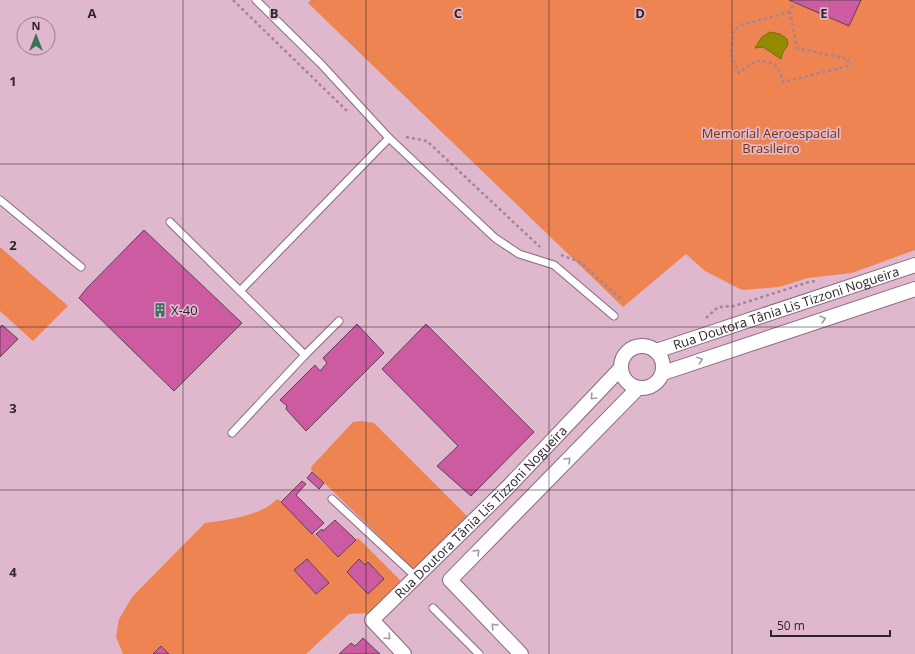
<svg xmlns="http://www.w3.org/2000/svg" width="915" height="654" viewBox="0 0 915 654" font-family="'Open Sans',sans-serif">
<rect width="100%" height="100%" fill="#dfb8cd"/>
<g fill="#ee8452">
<path d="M311,0h604v250l-63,23 -44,5 -29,9 -37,3 -37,-19 -19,-17 -63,53 -315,-304z"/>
<path d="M0,247l68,59 -35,35 -33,-30z"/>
<path d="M362,421l12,2 93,93 -53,54 -103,-100 1,-4 41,-44z"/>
<path d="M278,499l60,58 20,-19 42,42 -1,6 -28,27 -22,1 -43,40h-183l-7,-17 3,-18 13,-22 73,-74c17,-2 48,-7 62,-16 4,-2 7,-6 11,-8z"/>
</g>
<path fill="#938a02" stroke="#766b0e" d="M770,32l10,2 7,5 1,6 -5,7 -2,7 -18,-12 -8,1 7,-11z"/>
<g fill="#cc5ba1" stroke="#604052">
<path d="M789,0h72l-12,26z"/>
<path d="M144,230l98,93 -68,68 -95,-93 8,-10z"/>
<path d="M357,324l27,29 -78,78 -20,-22 1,-3 -7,-6 35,-35 5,6 7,-8 -4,-5z"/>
<path d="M426,324l108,108 -63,64 -34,-30 21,-20 -76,-77z"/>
<path d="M2,325l16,14 -18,18v-30z"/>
<path d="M312,472l12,11 -5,6 -12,-11z"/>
<path d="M302,481l4,3 -10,11 28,28 -12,11 -31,-32z"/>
<path d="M335,520l21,20 -18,17 -22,-23 6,-5 1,2z"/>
<path d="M307,559l22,24 -13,11 -22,-24z"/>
<path d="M359,559l6,6 3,-3 16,17 -16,15 -21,-22z"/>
<path d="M363,638l17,16h-41l12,-11 4,3z"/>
<path d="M161,646l8,8h-16z"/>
</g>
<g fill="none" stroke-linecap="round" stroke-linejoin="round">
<defs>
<g id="lane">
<path d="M256,0l65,64 68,74 106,100 24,16 35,11 60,51"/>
<path d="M0,200l81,67"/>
<path d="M170,222l135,133"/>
<path d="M240,291l149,-153"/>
<path d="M232,433l73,-78 34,-34"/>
<path d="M332,499l84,78"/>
<path d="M433,608l46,46"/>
</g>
<g id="street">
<circle cx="642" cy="367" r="21"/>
<path id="s1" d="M656,351l259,-86"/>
<path d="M663,373l252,-84"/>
<path id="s2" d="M404,654l-32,-34 136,-133 112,-118"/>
<path d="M521,654l-71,-74 188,-192"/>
</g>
</defs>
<use href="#lane" stroke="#89677a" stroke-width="9"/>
<use href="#street" stroke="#89677a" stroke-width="16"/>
<g stroke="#a38495" stroke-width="2.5" stroke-dasharray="3 3" stroke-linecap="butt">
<path d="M233,0l114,111"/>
<path d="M790,12l-49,13 -8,7 -2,23 8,18 16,-12c18,0 22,2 28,21l65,-16v-7l-51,-11 -7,-36 4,-10"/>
<path d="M406,137l21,4 113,106"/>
<path d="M561,255l19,7 43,39"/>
<path d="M706,318l12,-11 16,-1 75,-24 7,-1"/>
</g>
<use href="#lane" stroke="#fff" stroke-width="7"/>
<use href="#street" stroke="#fff" stroke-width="14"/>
</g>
<defs><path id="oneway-chevron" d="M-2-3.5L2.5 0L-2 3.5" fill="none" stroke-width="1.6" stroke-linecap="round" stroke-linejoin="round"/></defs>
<g stroke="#a29ca0">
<use href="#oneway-chevron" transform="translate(823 319) rotate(-18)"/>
<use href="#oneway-chevron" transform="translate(700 360) rotate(-18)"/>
<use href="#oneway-chevron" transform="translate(593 397) rotate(134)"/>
<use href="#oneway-chevron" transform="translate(568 460) rotate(-46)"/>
<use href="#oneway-chevron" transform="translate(477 552) rotate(-46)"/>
<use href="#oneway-chevron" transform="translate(494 626) rotate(-134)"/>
<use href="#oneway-chevron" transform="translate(388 637) rotate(46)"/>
</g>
<path fill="none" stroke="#31232b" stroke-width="1" stroke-opacity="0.55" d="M183,0v654M366,0v654M549,0v654M732,0v654M0,164h915M0,327h915M0,490h915"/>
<defs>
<symbol id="building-bare" viewBox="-9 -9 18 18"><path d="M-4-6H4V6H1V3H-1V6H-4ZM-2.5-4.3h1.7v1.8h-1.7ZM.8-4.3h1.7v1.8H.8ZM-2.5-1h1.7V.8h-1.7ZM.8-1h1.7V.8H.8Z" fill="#39725b" stroke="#dfb8cd" stroke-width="2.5" paint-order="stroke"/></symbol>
</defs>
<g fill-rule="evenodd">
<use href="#building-bare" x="150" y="300" width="20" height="20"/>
</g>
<g text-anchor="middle" stroke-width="3.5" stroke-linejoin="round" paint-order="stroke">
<g font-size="13" fill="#7d3104" stroke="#dfb8cd">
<text x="771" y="138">Memorial Aeroespacial<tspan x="771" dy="15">Brasileiro</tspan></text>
</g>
<g font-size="13" fill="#31232b" stroke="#dfb8cd">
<text dy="5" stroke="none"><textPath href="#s1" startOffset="137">Rua Doutora Tânia Lis Tizzoni Nogueira</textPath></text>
<text dy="5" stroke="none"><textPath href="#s2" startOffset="200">Rua Doutora Tânia Lis Tizzoni Nogueira</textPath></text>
</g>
<g font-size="13" fill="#31232b" stroke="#dfb8cd" text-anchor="start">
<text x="171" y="315">X-40</text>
</g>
</g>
<g font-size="13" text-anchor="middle" font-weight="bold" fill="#31232b" stroke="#dfb8cd" stroke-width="3.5" stroke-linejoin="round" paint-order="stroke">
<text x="92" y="18">A</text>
<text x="274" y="18">B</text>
<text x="458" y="18">C</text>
<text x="640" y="18">D</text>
<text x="824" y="18">E</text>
<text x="13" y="86">1</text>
<text x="13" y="250">2</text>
<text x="13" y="413">3</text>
<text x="13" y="577">4</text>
</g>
<g transform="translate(36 36)"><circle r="19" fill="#dfb8cd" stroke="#997c8c"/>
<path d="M0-3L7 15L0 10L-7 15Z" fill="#39725b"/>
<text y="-6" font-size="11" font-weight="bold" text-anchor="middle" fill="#31232b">N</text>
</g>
<path d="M771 630v6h119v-6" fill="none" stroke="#31232b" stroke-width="2"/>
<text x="777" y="630" font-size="12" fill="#31232b" stroke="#dfb8cd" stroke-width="3" paint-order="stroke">50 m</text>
</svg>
